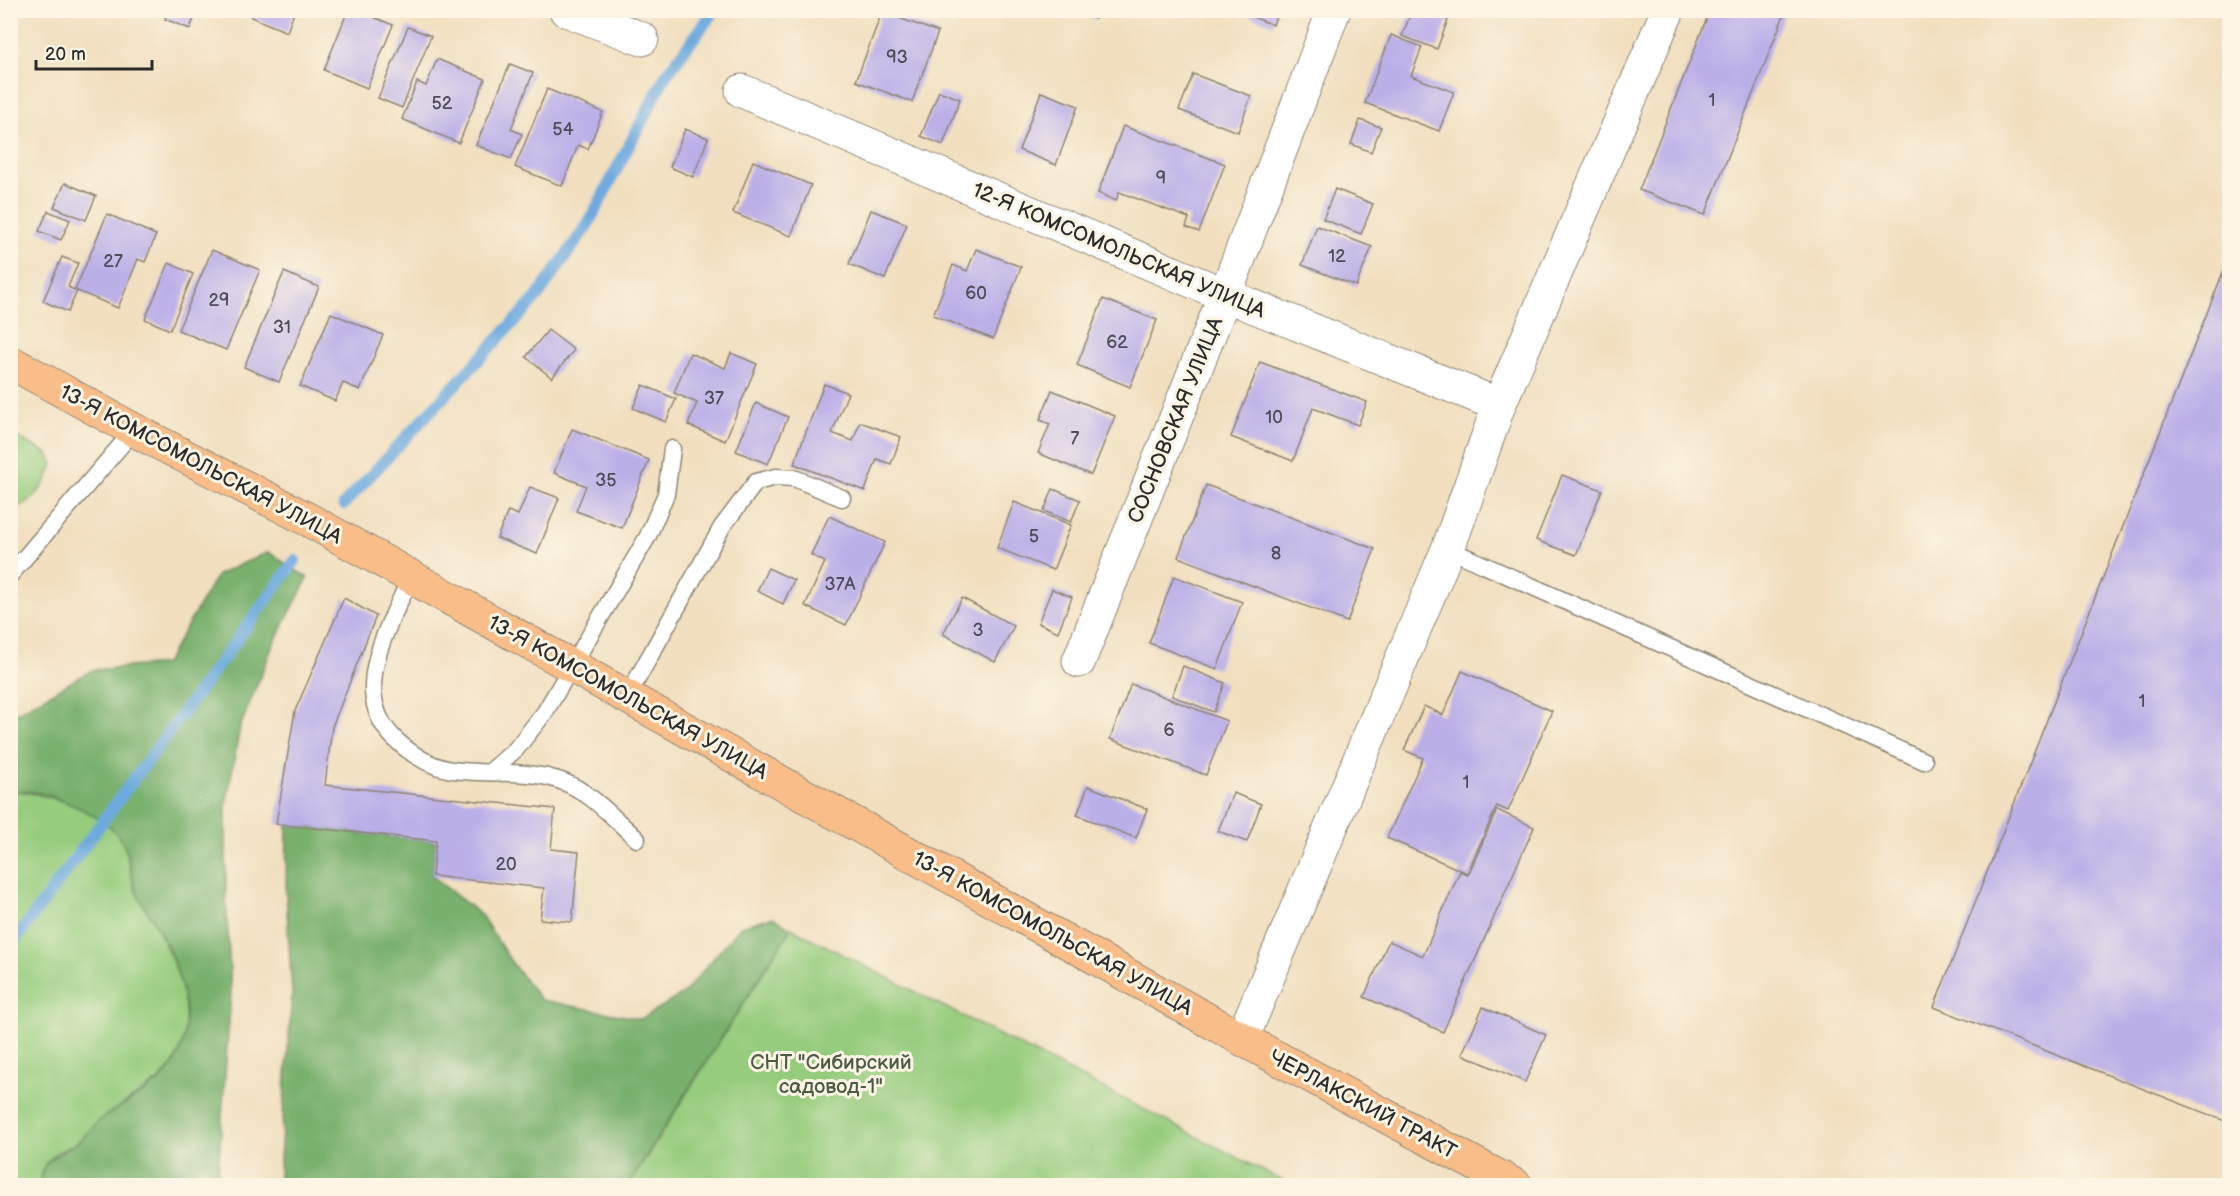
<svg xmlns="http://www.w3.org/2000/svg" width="2240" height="1196" viewBox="0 0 2240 1196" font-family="'Balsamiq Sans',sans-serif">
<rect width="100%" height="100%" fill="#fcf5e5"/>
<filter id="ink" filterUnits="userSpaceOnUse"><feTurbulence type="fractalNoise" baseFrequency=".0167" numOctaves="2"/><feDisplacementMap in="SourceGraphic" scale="12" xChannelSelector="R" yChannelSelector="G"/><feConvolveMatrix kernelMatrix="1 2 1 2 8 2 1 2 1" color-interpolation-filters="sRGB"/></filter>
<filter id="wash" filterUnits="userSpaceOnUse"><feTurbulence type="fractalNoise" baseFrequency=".008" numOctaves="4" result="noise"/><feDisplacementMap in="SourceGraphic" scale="24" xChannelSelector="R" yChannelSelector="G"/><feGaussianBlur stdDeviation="1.35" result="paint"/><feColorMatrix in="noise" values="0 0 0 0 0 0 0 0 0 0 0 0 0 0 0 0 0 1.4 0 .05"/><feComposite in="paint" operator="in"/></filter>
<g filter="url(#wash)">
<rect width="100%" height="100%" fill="#f1dfbf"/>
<g fill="#96cc7d" stroke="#607c54" stroke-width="1.5">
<path d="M10,433l38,21 5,10c-7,21 -19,40 -42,45z"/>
<path d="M15,791c34,3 75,16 99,40 17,17 11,31 20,50 20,46 62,104 51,158 -9,41 -53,57 -83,79 -5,4 -8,9 -12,14 -10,10 -22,16 -35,21l-15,32h-29l-1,-393z"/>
<path d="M791,928l500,257 -663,1z"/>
</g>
<g fill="#78b06c" stroke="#526e4c" stroke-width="1.5">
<path d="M268,552l40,26 -34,65 -34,84 -14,78v91l5,97 -14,192h-177c2,-30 15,-27 35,-41 10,-7 17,-18 26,-25 20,-15 52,-28 67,-48 39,-49 4,-124 -26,-168 -15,-22 -8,-52 -27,-71 -19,-20 -77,-46 -104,-40v-76l81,-46 73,-6 52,-89z"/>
<path d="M287,825l149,16 -4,35 49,39 33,51 27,34 100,19 42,-25 58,-68 32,-9 18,11 -163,257 -350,1 14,-193 -6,-99z"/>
</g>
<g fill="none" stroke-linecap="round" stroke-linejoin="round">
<g stroke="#6eaadf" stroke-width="12">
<path d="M344,504l193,-207 51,-73 78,-149 49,-65"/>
<path d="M10,947l285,-386"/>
</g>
</g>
<g id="blocks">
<g fill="#bbafe8">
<path d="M168,10h29l-7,19 -25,-10z"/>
<path d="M253,10h42l-8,22 -36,-15z"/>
<path d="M348,10h8l37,15 -26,63 -43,-18z"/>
<path d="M1073,10h25l-3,9z"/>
<path d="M1235,10h43l-5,15z"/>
<path d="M1412,10h11l25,10 -11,29 -35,-13z"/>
<path d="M1710,10h76l-81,205 -66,-25z"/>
<path d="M882,12l56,20 -26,70 -56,-21z"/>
<path d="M408,27l23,9 -29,72 -24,-10z"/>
<path d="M1391,35l31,12 -11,29 43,16 -15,39 -74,-28z"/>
<path d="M437,59l48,20 -26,64 -57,-24 15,-37 9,4z"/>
<path d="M510,64l23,9 -22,56 11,5 -11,25 -35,-14z"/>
<path d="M1193,74l58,22 -13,36 -59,-22z"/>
<path d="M547,89l56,23 -15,37 -10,-4 -16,41 -47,-19z"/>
<path d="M939,91l21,8 -17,46 -22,-9z"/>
<path d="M1041,92l37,14 -22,59 -37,-15z"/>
<path d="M1360,120l21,7 -10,25 -20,-8z"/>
<path d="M1123,126l102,38 -26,68 -13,-5 3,-9 -70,-26 -3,9 -18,-8z"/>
<path d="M685,129l23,9 -15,39 -23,-10z"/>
<path d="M753,161l58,24 -20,51 -58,-23z"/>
<path d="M65,183l31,13 -10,24 -32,-13z"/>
<path d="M1335,189l38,15 -12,30 -38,-15z"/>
<path d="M871,210l36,14 -22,55 -36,-15z"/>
<path d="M48,211l22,9 -9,20 -22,-9z"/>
<path d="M107,214l49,21 -11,27 -7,-3 -20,49 -43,-18z"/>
<path d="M1317,226l55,21 -16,39 -54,-21z"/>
<path d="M976,249l45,18 -28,72 -60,-24 20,-50 14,6z"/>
<path d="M212,250l48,20 -34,80 -48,-20z"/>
<path d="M62,257l16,6 -10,24 9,4 -9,21 -25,-11z"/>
<path d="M2229,257h1v866l-296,-116z"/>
<path d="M169,263l24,11 -23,56 -25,-11z"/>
<path d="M284,272l35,15 -40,95 -35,-15z"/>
<path d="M1103,299l54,21 -27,67 -53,-22z"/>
<path d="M331,313l52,22 -23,55 -17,-7 -8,18 -35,-15z"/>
<path d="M548,330l26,20 -22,28 -26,-21z"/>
<path d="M690,353l35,15 6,-15 26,11 -32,77 -37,-16 9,-22 -23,-10z"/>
<path d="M1260,362l107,40 -9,23 -45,-17 -20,53 -62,-24z"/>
<path d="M824,384l24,9 -16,40 21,8 7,-19 41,15 -10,27 -14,-5 -12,32 -71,-27z"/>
<path d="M643,385l33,14 -10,23 -33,-14z"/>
<path d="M1052,390l63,26 -24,59 -53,-22 12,-29 -10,-4z"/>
<path d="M756,403l32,14 -20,47 -32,-13z"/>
<path d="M572,429l77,31 -27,68 -46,-17 10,-25 -32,-13z"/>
<path d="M1562,475l40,15 -26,65 -40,-15z"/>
<path d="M1206,485l169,64 -28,73 -169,-65z"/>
<path d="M530,487l29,11 -22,56 -40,-16 11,-27 10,4z"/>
<path d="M1053,489l27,11 -9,22 -27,-11z"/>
<path d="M1014,502l57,23 -18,45 -56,-22z"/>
<path d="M829,516l56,26 -39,83 -41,-19 20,-44 -14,-7z"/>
<path d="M768,568l26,12 -11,24 -26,-13z"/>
<path d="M1174,576l68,26 -25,67 -68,-26z"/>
<path d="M1052,589l20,8 -14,35 -20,-9z"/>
<path d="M344,598l32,18 -44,111 -7,58 230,24 -4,40 28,3 -7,70 -32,-3 4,-31 -112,-12 4,-35 -160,-17 19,-113z"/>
<path d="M962,598l52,28 -19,36 -52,-28z"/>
<path d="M1183,666l42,17 -11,29 -42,-16z"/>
<path d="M1462,671l90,40 -44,100 -11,-5 -30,67 -80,-35 36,-80 -19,-8 20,-44 19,9z"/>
<path d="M1131,684l96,37 -21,54 -96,-36z"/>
<path d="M1088,786l59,23 -11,29 -59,-23z"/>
<path d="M1233,793l28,11 -14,38 -29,-11z"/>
<path d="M1497,810l37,17 -91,205 -79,-35 25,-56 34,15 37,-85 8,4z"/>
<path d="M1483,1007l63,28 -21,47 -63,-28z"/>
</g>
</g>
</g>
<g filter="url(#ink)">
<use href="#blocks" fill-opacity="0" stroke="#8e8575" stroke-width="1.5"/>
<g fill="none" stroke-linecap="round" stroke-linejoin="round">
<defs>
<g id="lane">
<path d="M1448,549l476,212"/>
<path d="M10,575l124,-145"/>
<path d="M411,577c-23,51 -64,117 -15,163 14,13 32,25 51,29 37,7 78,-1 114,12 29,10 53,38 76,58"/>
<path d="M627,697l95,-170 34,-45 20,-5 18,1 48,20"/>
<path d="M490,772l26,-23 29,-37 103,-176 18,-42 6,-45"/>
</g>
<g id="street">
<path d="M566,10l76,29"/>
<path d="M742,91l483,204 274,110"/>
<path d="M1079,661l146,-366 109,-285"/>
<path d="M1242,1039l206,-490 51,-144 169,-395"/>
</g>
<path id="primary" d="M10,362l124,68 175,90 933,519 274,147"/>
</defs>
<use href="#lane" stroke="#8e8575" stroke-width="19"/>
<use href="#street" stroke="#8e8575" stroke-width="35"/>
<use href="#primary" stroke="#8e8575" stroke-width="35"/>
<use href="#lane" stroke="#fff" stroke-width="16"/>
<use href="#street" stroke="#fff" stroke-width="33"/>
<use href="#primary" stroke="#f8bd88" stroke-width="33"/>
</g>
</g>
<g text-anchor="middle" stroke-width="6" stroke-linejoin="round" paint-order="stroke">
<g font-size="18" fill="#4f4c5a">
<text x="897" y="63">93</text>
<text x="1712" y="106">1</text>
<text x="442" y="109">52</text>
<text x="563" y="135">54</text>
<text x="1161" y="184">9</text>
<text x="1337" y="262">12</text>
<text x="113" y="267">27</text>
<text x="976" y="299">60</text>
<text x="219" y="306">29</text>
<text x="282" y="333">31</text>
<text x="1117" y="348">62</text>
<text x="714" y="404">37</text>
<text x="1274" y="423">10</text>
<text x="1075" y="444">7</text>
<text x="606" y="486">35</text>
<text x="1034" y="542">5</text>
<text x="1276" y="559">8</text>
<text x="840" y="590">37А</text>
<text x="978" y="636">3</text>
<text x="2142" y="707">1</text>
<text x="1169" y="736">6</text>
<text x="1466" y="788">1</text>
<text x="506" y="870">20</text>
</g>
<g font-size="21" fill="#2b2b2b" stroke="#fcf5e5">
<text transform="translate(1119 250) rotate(23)" y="7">12-Я КОМСОМОЛЬСКАЯ УЛИЦА</text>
<text transform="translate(1175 420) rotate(-68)" y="7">СОСНОВСКАЯ УЛИЦА</text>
<text transform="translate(201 464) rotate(28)" y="7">13-Я КОМСОМОЛЬСКАЯ УЛИЦА</text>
<text transform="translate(628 697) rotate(29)" y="7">13-Я КОМСОМОЛЬСКАЯ УЛИЦА</text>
<text transform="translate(1053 933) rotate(29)" y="7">13-Я КОМСОМОЛЬСКАЯ УЛИЦА</text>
<text transform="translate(1363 1104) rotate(28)" y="7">ЧЕРЛАКСКИЙ ТРАКТ</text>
</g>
<g font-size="21" fill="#4b5b44" stroke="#fcf5e5">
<text x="831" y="1069">СНТ "Сибирский<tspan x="831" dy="24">садовод-1"</tspan></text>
</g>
</g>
<rect width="2240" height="1196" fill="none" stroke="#fcf5e5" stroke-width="36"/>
<path d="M36 60v9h116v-9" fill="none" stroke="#2b2b2b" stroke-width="3"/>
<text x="45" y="60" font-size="18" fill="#2b2b2b" stroke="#fcf5e5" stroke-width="4.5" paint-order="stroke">20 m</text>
</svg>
